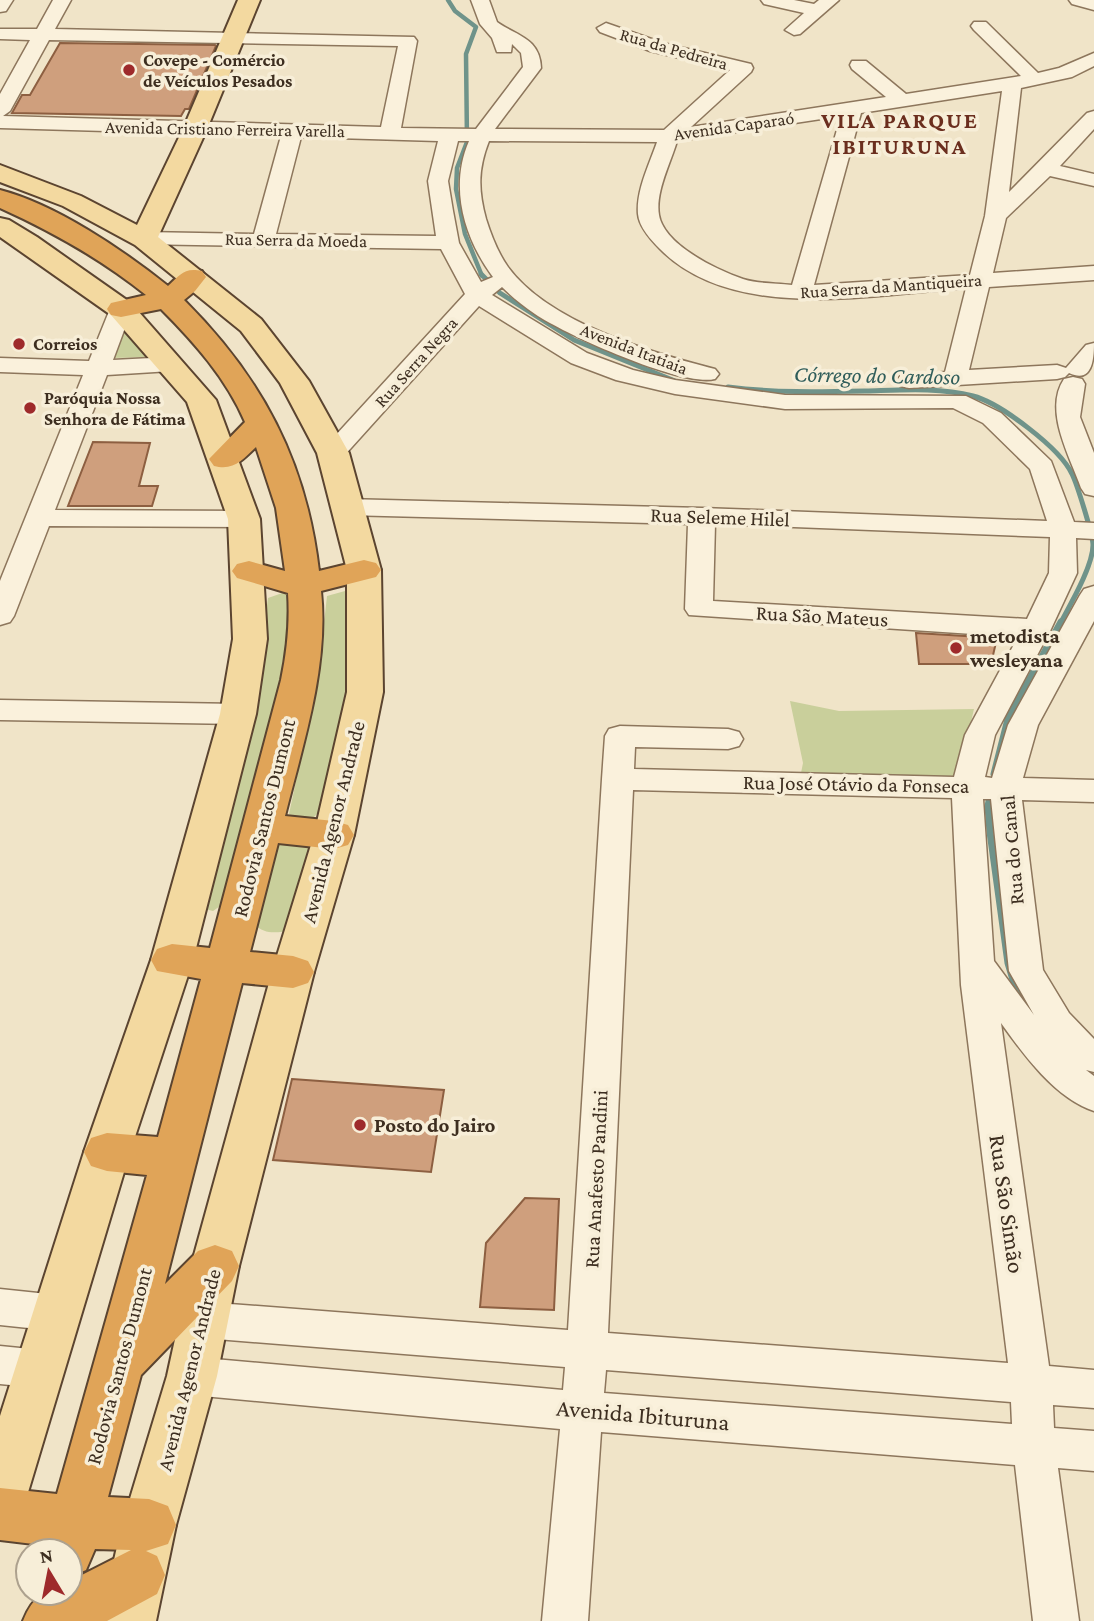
<svg xmlns="http://www.w3.org/2000/svg" width="1094" height="1621" viewBox="0 0 1094 1621" font-family="'Crimson Pro',serif">
<rect width="100%" height="100%" fill="#f0e4c8"/>
<g fill="#c9cf9b">
<path d="M122,330l12,6 20,21 -43,1z"/>
<path d="M288,591l6,5 -4,63 -64,243 -13,9 -12,-3 53,-208 14,-102z"/>
<path d="M345,591l7,4 1,10 -8,88 -24,117 -8,8 -18,2 -6,-6 29,-136 9,-82z"/>
<path d="M790,701l49,10 135,-2 -17,73 -157,-4 3,-15z"/>
<path d="M290,839l16,2 4,8 -19,81c-14,3 -26,5 -37,-6l19,-79z"/>
</g>
<g fill="none" stroke-linecap="round" stroke-linejoin="round">
<path stroke="#6f938a" stroke-width="4.5" d="M448,0l7,11 21,16 -10,27 1,88 -10,26 -1,21 9,45 17,42"/>
<g stroke="#6f938a" stroke-width="5">
<path d="M481,274l19,19 74,47 101,41"/>
<path d="M728,387c47,6 91,5 138,4 35,-1 73,-4 107,5 27,7 87,52 99,78 5,10 21,61 21,71 0,21 -23,60 -33,79"/>
</g>
<g stroke="#6f938a" stroke-width="7">
<path d="M994,774l14,-55 53,-97"/>
<path d="M991,792l-3,14 2,26 18,131 6,20 12,23"/>
</g>
</g>
<g fill="#cf9f7d" stroke="#8d5f41" stroke-width="2">
<path d="M60,43l155,2 1,1 -27,63h-4l-4,7 -169,-3 10,-18h8z"/>
<path d="M93,442l57,1 -11,43h19l-6,20h-84z"/>
<path d="M916,633l81,5 -6,26h-72z"/>
<path d="M292,1079l152,11 -13,82 -158,-12z"/>
<path d="M525,1198l34,1 -5,111 -74,-3 6,-64z"/>
</g>
<g fill="none" stroke-linecap="round" stroke-linejoin="round">
<defs>
<g id="minor">
<path d="M0,0h13l-7,11 -6,1z"/>
<path d="M53,0h18l-16,29 359,8 3,4 -16,87 75,1 47,-62 -2,-14 -9,-9 -1,8h-14l-5,-14 -12,-14 -9,-24h18l8,22c20,14 43,16 44,46l-46,61 169,1 66,-60 -80,-19 -50,-19 -3,-4 9,-5 57,20 88,21 2,4 -2,4 -60,55 195,-30 -34,-28 -2,-4 2,-4h14l40,33 115,-18 -47,-46 -3,-4 3,-4h12l52,51 21,-5 35,-15v13l-22,11 -51,11 -12,104 78,-79 7,-2v18l-34,37 34,8v12l-44,-10 -44,42 -13,55 101,-7v14l-105,7 -20,83 88,-5 9,3 20,-23 8,-2c0,17 -2,41 -25,30l-4,4 -8,2 -148,9 -9,-2 -3,-5 3,-5 45,-4 21,-84c-93,7 -233,35 -306,-39 -9,-9 -21,-22 -22,-35 -2,-24 12,-51 19,-72l-168,-1c-11,28 -11,49 -3,78 5,16 12,34 22,48 41,56 144,86 207,102l4,5 -4,5c-33,8 -149,-44 -180,-65 -12,-8 -23,-17 -33,-27l-10,8 95,58 46,17 42,10 110,15 181,1 35,17 50,48 23,61 20,1v16l-18,-1 1,35 -26,56 -56,106 -10,42 7,1 16,-53 72,-130 4,-6 10,-3v35l-56,104 -15,53 71,2v22l-72,-2 21,170 26,43 25,26v33l-8,-2 8,6v35c-39,-13 -70,-56 -93,-88l48,343 45,4v38l-41,-3 1,23 40,3v40l-36,-3 21,153h-46l-18,-156 -414,-33 -13,189h-46l18,-192 -368,-34 -15,-6 -6,-13 6,-13 15,-6 371,33 2,-23 -361,-29 -14,-5 -6,-13 6,-13 14,-5 364,28 34,-551 3,-43 4,-7 11,-3 108,3 11,3 4,7 -4,7 -11,3 -93,-2 -1,22 320,8 11,-42 53,-98 -329,-22 -4,-6 3,-85 -342,-9 -9,-2 -4,-6 4,-6 9,-2 356,9 345,13 -17,-52 -47,-46 -30,-15 -168,1 -110,-15 -59,-14 -45,-17 -92,-57 -137,152 -9,3 -9,-3 -4,-5 4,-5 141,-154 -24,-45 -305,-5 -3,-5 3,-5 8,-2 110,2 27,-98 -281,-8v-34l30,-54 -30,-1v-10h37zM49,40l349,6 -17,81 -378,-11 7,-5zM1002,91l-17,125 -15,59 -156,10 47,-172zM841,116l-49,169c-16,-2 -34,-1 -49,-6 -26,-9 -79,-34 -84,-64 -4,-23 12,-53 18,-74zM301,137l137,4 -10,40 8,55 -160,-2zM458,141h11c-20,46 -5,97 24,136l-12,5 -22,-39 -6,-32 -5,-30zM715,524l335,13 -1,36 -22,46 -314,-18zM633,790l319,8 9,187 47,378 -400,-30zM983,799h8l18,172 25,44 -40,-54zM606,1370l405,32 1,22 -408,-31z"/>
<path d="M761,0h33l20,4 5,-4h20l-39,34 -6,1 -9,-5 19,-17 -40,-9z"/>
<path d="M1069,0h25v10l-22,-6z"/>
<path d="M121,302l8,2 3,5 -19,51 58,-3 8,2 4,5 -4,5 -8,2 -64,4 -52,135 189,1 9,2 4,6 -4,6 -9,2 -195,-1 -35,90 -4,6 -10,3v-44l83,-206 -83,-3v-14l89,3 21,-52 3,-5z"/>
<path d="M1073,377l9,2 3,5 -5,33 14,36v43l-9,-2 -4,-6c-11,-31 -38,-78 -17,-109z"/>
<path d="M0,700l238,4 11,3 4,7 -4,7 -11,3 -238,-4z"/>
<path d="M0,1289l57,6 14,5 6,13 -6,13 -14,5 -57,-6z"/>
<path d="M0,1346l40,4 15,6 6,13 -6,13 -15,6 -40,-4z"/>
</g>
<g id="major">
<path d="M238,0h22l-53,129 -49,108 103,82 48,62 40,72 32,117 2,122 -29,143 -40,137 -75,294 -22,110 -41,149 -20,96h-56l22,-96 45,-149 24,-110 81,-294 42,-137 33,-143v-122l-30,-117 -37,-70 -39,-52 -106,-86 -72,-39 -63,-24v-17l81,31 56,29 46,-96z"/>
<path d="M0,218l9,2 28,17 94,66 85,97 44,119 7,120 -11,75 -63,246 -63,192 -104,347 -7,18 -19,8v-109l84,-264 67,-192 69,-246 13,-75 -5,-120 -41,-117 -76,-87 -111,-78z"/>
</g>
<path id="highway" d="M0,190c55,14 123,60 168,96 12,-11 16,-19 34,-15l4,6 -11,14 -11,9c78,78 122,160 135,271l45,-11 12,3 5,7 -5,7 -55,14c8,75 -18,153 -36,225l49,5 14,4 6,10 -6,10 -14,4 -56,-6 -28,109 43,4 15,5 6,11 -6,11 -15,5 -51,-5 -77,301 33,-33 17,-6 17,6 7,15 -7,15 -91,94 -33,122 41,2 19,7 8,19 -8,19 -22,7 11,5 8,19 -8,19 -50,27h-84c11,-27 19,-28 47,-28v-12l61,-31 -36,-1 -9,21 -16,7v-26h-30l2,-6 -42,-5v-52l57,6 90,-319 -40,-4 -16,-5 -7,-14 7,-14 16,-5 51,4 43,-158 -44,-8 -6,-11 6,-11 15,-5 38,4 71,-268c6,-29 9,-57 7,-87l-51,-15 -5,-7 5,-7 12,-3 36,10 -9,-63 -20,-61c-14,13 -22,24 -42,19l-5,-7 36,-37c-19,-44 -51,-80 -84,-113l-40,8 -10,-2 -4,-6 4,-6 35,-8c-45,-36 -93,-63 -146,-87z"/>
</defs>
<use href="#minor" stroke="#8d765c" stroke-width="3"/>
<use href="#major" stroke="#5b4430" stroke-width="4"/>
<use href="#highway" stroke="#5b4430" stroke-width="4"/>
<use href="#minor" fill="#faf1dc" fill-rule="evenodd"/>
<use href="#major" fill="#f3d9a0" fill-rule="evenodd"/>
<use href="#highway" fill="#e0a458" fill-rule="evenodd"/>
</g>
<g fill="#9e2a2b" stroke="#f7eed8" stroke-width="2.5">
<circle cx="129" cy="70" r="7"/>
<circle cx="19" cy="344" r="7"/>
<circle cx="30" cy="408" r="7"/>
<circle cx="956" cy="648" r="7"/>
<circle cx="360" cy="1125" r="7"/>
</g>
<g text-anchor="middle" stroke-width="7" stroke-linejoin="round" paint-order="stroke">
<g font-size="18" fill="#3d2e20" stroke="#f7eed8">
<text transform="translate(674 49) rotate(16)" y="6">Rua da Pedreira</text>
<text transform="translate(734 126) rotate(-8)" y="6">Avenida Caparaó</text>
<text transform="translate(225 129) rotate(1)" y="6">Avenida Cristiano Ferreira Varella</text>
<text transform="translate(296 240) rotate(1)" y="6">Rua Serra da Moeda</text>
<text transform="translate(891 286) rotate(-4)" y="6">Rua Serra da Mantiqueira</text>
<text transform="translate(634 349) rotate(21)" y="6">Avenida Itatiaia</text>
<text transform="translate(416 362) rotate(-48)" y="6">Rua Serra Negra</text>
</g>
<g font-size="18" font-weight="bold" fill="#3d2e20" stroke="#f7eed8" text-anchor="start">
<text x="143" y="66">Covepe - Comércio<tspan x="143" dy="21">de Veículos Pesados</tspan></text>
<text x="33" y="350">Correios</text>
<text x="44" y="404">Paróquia Nossa<tspan x="44" dy="21">Senhora de Fátima</tspan></text>
</g>
<g font-size="21" fill="#3d2e20" stroke="#f7eed8">
<text transform="translate(720 517) rotate(2)" y="7">Rua Seleme Hilel</text>
<text transform="translate(822 616) rotate(3)" y="7">Rua São Mateus</text>
<text transform="translate(856 784) rotate(1)" y="7">Rua José Otávio da Fonseca</text>
<text transform="translate(264 818) rotate(-76)" y="7">Rodovia Santos Dumont</text>
<text transform="translate(333 822) rotate(-76)" y="7">Avenida Agenor Andrade</text>
<text transform="translate(1012 850) rotate(-95)" y="7">Rua do Canal</text>
<text transform="translate(596 1179) rotate(-87)" y="7">Rua Anafesto Pandini</text>
<text transform="translate(119 1366) rotate(-75)" y="7">Rodovia Santos Dumont</text>
<text transform="translate(189 1370) rotate(-76)" y="7">Avenida Agenor Andrade</text>
</g>
<g font-size="21" font-weight="bold" fill="#3d2e20" stroke="#f7eed8" text-anchor="start">
<text x="970" y="643">metodista<tspan x="970" dy="24">wesleyana</tspan></text>
<text x="374" y="1132">Posto do Jairo</text>
</g>
<g font-size="23" font-weight="bold" letter-spacing="2" fill="#6b2e1e" stroke="#f7eed8">
<text x="900" y="128">VILA PARQUE<tspan x="900" dy="26">IBITURUNA</tspan></text>
</g>
<g font-size="23" font-style="italic" fill="#2f5d5a" stroke="#f7eed8">
<text transform="translate(877 375) rotate(1)" y="8">Córrego do Cardoso</text>
</g>
<g font-size="24" fill="#3d2e20" stroke="#f7eed8">
<text transform="translate(1007 1204) rotate(82)" y="8">Rua São Simão</text>
<text transform="translate(643 1415) rotate(5)" y="8">Avenida Ibituruna</text>
</g>
</g>
<g transform="translate(49 1572) rotate(350)"><circle r="33" fill="#f7eed8" stroke="#ada18e" stroke-width="2"/>
<path d="M0-5L12 26L0 18L-12 26Z" fill="#9e2a2b"/>
<text y="-10" font-size="19" font-weight="bold" text-anchor="middle" fill="#3d2e20">N</text>
</g>
</svg>
